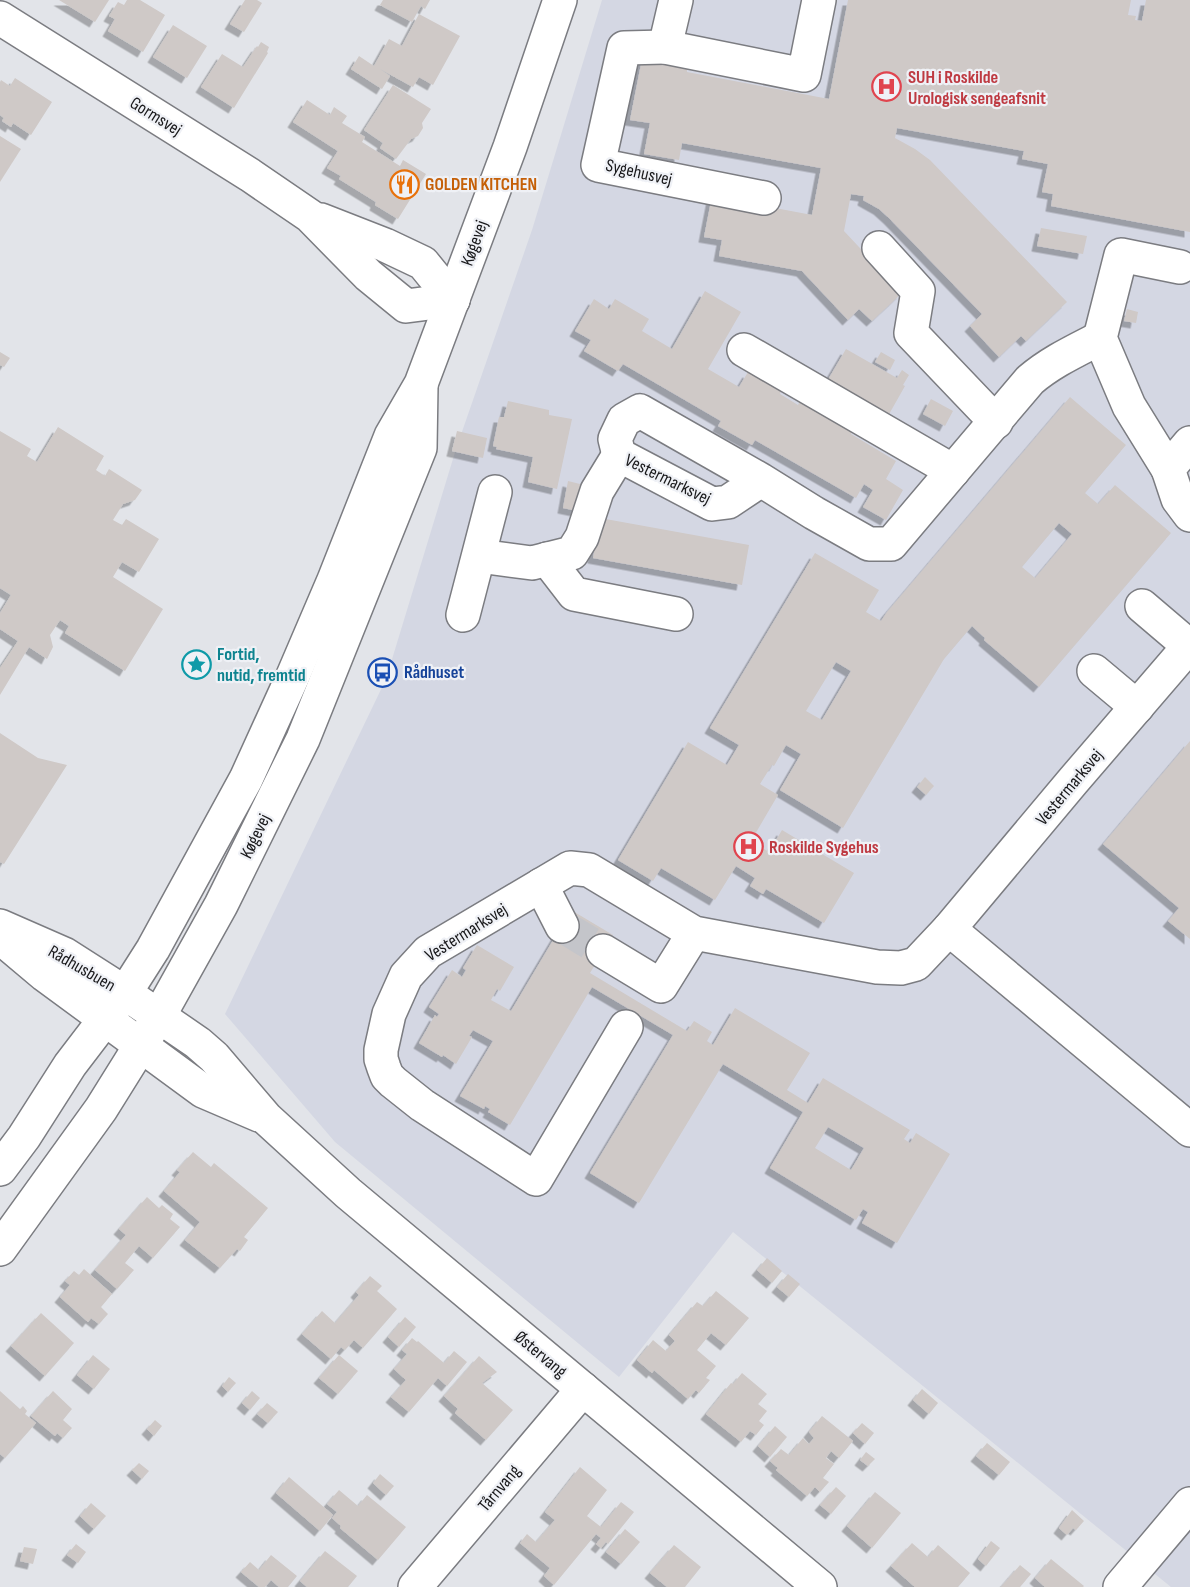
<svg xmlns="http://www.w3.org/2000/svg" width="1190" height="1587" viewBox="0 0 1190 1587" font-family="'Sofia Sans Condensed',sans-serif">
<defs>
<filter id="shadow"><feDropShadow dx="-5.5" dy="5.5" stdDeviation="0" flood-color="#0004"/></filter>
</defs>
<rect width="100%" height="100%" fill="#e2e4e9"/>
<path fill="#d4d7e3" d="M602,0h588v1587h-19l-438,-355 -114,145 -284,-235 -110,-128 161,-335 70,-230 76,-219z"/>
<g fill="#cfc9c7" fill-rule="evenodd" filter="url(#shadow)">
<path d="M59,0h50l-14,22z"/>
<path d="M127,0h13l25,15 -22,37 -35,-21 7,-12 -6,-3 9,-14 6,3z"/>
<path d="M245,0h12l5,3 -18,29 -14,-8z"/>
<path d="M383,0h47l-5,9 -4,-3 -9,16 -32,-17z"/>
<path d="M848,0h283l-3,15 8,1 -1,4 7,1 4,-21h44v232l-139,-26 2,-12 -11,-2 6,-28 -26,-5 2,-8 -127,-23 -2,10 20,11 15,11 137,142 -41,39 -5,-5 -22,21 -29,-31 12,-12 -93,-96 -10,-9 -16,-9 1,-4 -13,-2 -7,37 58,62 -30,28 -13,-12 -11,11 -46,-49 -83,-15 3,-16 -18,-3 8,-41 100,19 9,-47 -139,-25 -3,17 -35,-6 6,-31 -20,-3 13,-66 44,13v5l142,27z"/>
<path d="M419,14l41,22 -27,49 -14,-8 -6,10 -33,-18 10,7 -8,13 -31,-20 8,-13 15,10 15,-27 13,7z"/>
<path d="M173,25l34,21 -20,32 -34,-21z"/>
<path d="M261,42l8,5 -2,5 1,1 -34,55 -33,-21 21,-33 21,13 14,-21 1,1z"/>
<path d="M15,78l37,24 -21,33 -18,-12 -2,4 -9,-6 2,-3 -4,-3v-33l1,-2 9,6z"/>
<path d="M393,85l38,24 -9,14 1,5 -5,8 -7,3 -15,20 -16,-11 3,-5 -19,-13z"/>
<path d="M307,100l23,15 4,-8 13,9 -5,7 23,14 -3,5 38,24 3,-6 23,14 -28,45 -23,-14 1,-3 -37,-23 2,-3 -14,-8 11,-17 -45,-29z"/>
<path d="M0,136l21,13 -21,33z"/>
<path d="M1041,228l46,8 -4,18 -46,-8z"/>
<path d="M705,291l36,21 -33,57 31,18 9,-15 33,19 -1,3 18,11 2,-4 52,31 -1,2 45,27 -10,18 17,11 -17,30 -23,-13 10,-17 -9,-6 -8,14 -101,-58 -3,5 -34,-19 3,-5 -98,-57 -5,7 -34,-20 7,-11 -16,-9 19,-32 15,10 6,-10 34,20 -7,12 30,18z"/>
<path d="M1127,309l11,3 -2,11 -12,-2z"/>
<path d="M846,349l51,29 5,-8 7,5 -6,10 2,1 -17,30 -62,-33z"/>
<path d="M0,352l10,6 -6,9 -4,-2z"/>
<path d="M881,352l14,8 -5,10 -15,-8z"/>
<path d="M1070,397l56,48 -41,48 13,11 17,-19 56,48 -132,154 -55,-47 1,-2 -13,-12 -28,33 -101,169 -63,-38 21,-36 -15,-9 -12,21 -2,-1 -12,19 18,11 -27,46 18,11 13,-22 72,43 -30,50 -58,-34 -3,5 -13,-8 5,-8 -19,-12 -21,34 -54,-32 -8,13 -35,-21 70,-118 39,23 12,-20 -29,-17 105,-175 64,37 -13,22 15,9 6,-9zM1059,523l13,11 -37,44 -13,-11zM836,662l15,9 -29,49 -16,-9z"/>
<path d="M931,399l22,12 -8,15 -22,-12z"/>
<path d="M508,401l41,9v5l23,4 -15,70 -29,-7 5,-25 -37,-8 1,-2 -4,-1 6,-29h5z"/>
<path d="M58,427l46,29 -8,14 9,6 4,-7 33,21 -7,10 -12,4 -10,16 9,5 4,-6 33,20 -20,33 -17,-10 -9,15 50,32 -38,62 -60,-38 4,-7 -9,-6 -10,15 3,12 -6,12 -18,-12 -29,48v-27l18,-27 -18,-12v-16l11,-18 -11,-7v-157l31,18 -4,7 10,6z"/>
<path d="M457,431l30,7 -4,20 -31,-7z"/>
<path d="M568,481l20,5 -6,26 -19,-4z"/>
<path d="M600,518l149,27 -7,40 -149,-27z"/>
<path d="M385,663l6,3 -6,13 -7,-2z"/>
<path d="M0,733l38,25 29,7 -63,99 -4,-2z"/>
<path d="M1190,741v198l-22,-18 11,-13 -76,-64z"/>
<path d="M925,777l9,9 -8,9 -9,-8z"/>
<path d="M571,910l42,25 -23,38 97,58 7,-10 18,11 -5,9 6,4 22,-37 75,45 -23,37 21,13 15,-25 87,52 -6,9 6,4 6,-10 34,21 -53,89 -35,-20 6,-11 -5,-3 -7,11 -86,-52 33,-56 -80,-48 -84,139 -49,-30 83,-138 -81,-48 -82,138 -22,-13 2,-3 -5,-3 -1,3 -24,-13 33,-55 -20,-11 -4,6 3,1 -16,27 -13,-9 -1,2 -23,-14 16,-28 2,2 2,-3 -10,-7 23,-37 10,7 4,-7 -3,-2 14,-23 37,22 -14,24 -3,-2 -6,11 20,11zM828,1127l36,21 -13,22 -36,-22z"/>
<path d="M193,1152l18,15 3,-4 54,45 -24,29 4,3 -8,11 -3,-2 -17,19 -35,-28 15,-18 -36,-31 16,-19 -3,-2z"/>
<path d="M147,1197l12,11 3,-3 11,9 -3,5 10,8 -27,31 -14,-12 -14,17 9,7 -17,19 -22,-19 31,-35 -7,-6z"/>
<path d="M767,1258l15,13 -10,12 -15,-13z"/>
<path d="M84,1269l28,25 -11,13 7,7 -9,10 -8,-6 -3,4 -28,-25 10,-12 -5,-4 9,-10 5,4z"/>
<path d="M788,1274l12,10 -11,13 -12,-10z"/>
<path d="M370,1276l12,10 -5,5 20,18 -34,39 -9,-8 -9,10 -4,-3 -10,12 -29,-25 20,-23 13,12 24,-28 -3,-3z"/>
<path d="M716,1291l33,27 -23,27 -15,-12 -14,17 19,16 -10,12 4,2 -11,13 -3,-3 -8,9 -34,-29 -2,3 -15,-13 16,-20 13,11 9,-10 -6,-6 28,-33 6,4z"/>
<path d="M41,1313l33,30 -29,33 -34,-30z"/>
<path d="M405,1317l11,10 -17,20 -11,-10z"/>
<path d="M412,1338l5,4 1,-1 26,22 10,-12 13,11 -20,24 -9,-8 -29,34 -18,-15 15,-17 -12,-11 13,-15 -5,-4z"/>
<path d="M93,1355l17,14 -16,20 -17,-14z"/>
<path d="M339,1355l19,16 -20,23 -19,-16z"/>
<path d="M479,1356l18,16 -15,11 31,27 -27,30 -31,-27 3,-4 -14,-13z"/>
<path d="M742,1373l25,21 -9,10 9,7 -8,10 5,4 -8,10 -6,-4 -9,11 -35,-28 25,-31 2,1z"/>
<path d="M229,1377l7,6 -8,9 -6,-6z"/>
<path d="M922,1389l16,14 -9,11 -16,-14z"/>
<path d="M0,1391l20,18 3,-3 4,5 -2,3 11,9 -31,35 -5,-4z"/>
<path d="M53,1391l19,18 -9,11 9,8 -9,10 -6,-5 -2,3 -24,-20z"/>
<path d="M252,1391l8,7 -10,12 -8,-7z"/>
<path d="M267,1403l11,9 -10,11 -11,-9z"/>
<path d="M822,1416l31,25 -14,17 -8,-7 -5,7 8,6 -11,14 6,4 -9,10 -5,-5 -8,9 -31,-26 2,-2 -8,-7 11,-12 8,6 14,-17 6,6 5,-6 -5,-6z"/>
<path d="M155,1420l7,6 -8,10 -7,-7z"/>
<path d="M862,1423l12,10 -9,11 -12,-11z"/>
<path d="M775,1426l12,11 -17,20 -12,-11z"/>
<path d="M987,1443l23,19 -11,13 -23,-19z"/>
<path d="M866,1452l9,7 -7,7 -8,-6z"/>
<path d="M139,1463l10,8 -7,8 -10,-9z"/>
<path d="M580,1467l27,23 -20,26 14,11 20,-25 13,10 -26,32 -2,-2 -5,6 -5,-4 5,-6 -5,-4 -42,51 -10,-9 6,-8 -30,-25 7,-9 9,8 19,-22 -10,-8z"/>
<path d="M380,1474l14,12 -8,9 -13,-12z"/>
<path d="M289,1477l44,38 -13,16 -44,-38z"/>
<path d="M836,1487l10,9 -15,18 -11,-9z"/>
<path d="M339,1490l19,16 9,-11 39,32 -28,33 -38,-32 1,-2 -9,-8 5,-6 -10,-8z"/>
<path d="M875,1492l26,21 -29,35 -25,-22z"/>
<path d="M91,1503l15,13 -12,13 -14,-13z"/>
<path d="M1072,1510l12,11 -8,9 -3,-2 -6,7 -8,-7z"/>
<path d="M625,1529l15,13 -19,22 -15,-12z"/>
<path d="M991,1541l9,7 -14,18 -8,-7z"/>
<path d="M912,1543l16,14 10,-12 32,28 -12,14h-43l-24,-21z"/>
<path d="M76,1544l10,8 -8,11 -11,-8z"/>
<path d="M674,1545l27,22 -16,20h-18l-17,-14z"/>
<path d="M24,1547l13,2 -4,15 -13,-3z"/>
<path d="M325,1551l32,25 -9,11h-41l-7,-6z"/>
<path d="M271,1555l26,21 -9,11h-9l-8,-7 -6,7h-6l-18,-15 9,-10 9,8z"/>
<path d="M1051,1559l33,27 -1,1h-38l-10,-9z"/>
<path d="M1020,1565l11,9 -11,13h-19z"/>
</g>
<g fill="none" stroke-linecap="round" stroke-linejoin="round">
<path stroke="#c4c5ca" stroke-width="33" stroke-dasharray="33 16" stroke-linecap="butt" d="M562,926l41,25"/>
<defs>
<g id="minor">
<path d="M676,0l-11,47 139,28 15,-75"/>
<path d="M0,18l250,157 60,41 58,59 38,31 47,-6"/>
<path d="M665,47l-41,1 -26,117 166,33"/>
<path d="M321,220l64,25 38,18 30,37"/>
<path d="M879,248l39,43 -7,42 85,89"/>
<path d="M744,350l209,121"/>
<path d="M1190,443l-22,26 10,30 12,16"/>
<path d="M1168,469l-39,-63 -29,-68 21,-83 59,12"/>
<path d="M761,480l-33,22 -16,2 -93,-49 -4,-16 9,-19 16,-9 121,69 53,33 55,31h22l139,-164c21,-18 45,-29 70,-42"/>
<path d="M479,556l53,7 40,-10 10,-16 15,-46 22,-36"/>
<path d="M547,559l27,35 102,20"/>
<path d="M1142,606l47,40"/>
<path d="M463,615l32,-123"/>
<path d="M1190,645l-117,136 -124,148 241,201"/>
<path d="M1094,671l43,36"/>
<path d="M541,885l21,41"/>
<path d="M0,926l64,28 61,39 73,50 16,14 52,61 82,75 472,394"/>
<path d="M1,938l44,37 158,116 56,24"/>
<path d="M603,951l58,35 33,-53"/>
<path d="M626,1027l-90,152 -114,-74 -29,-23 -6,-6 -3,-8 -3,-9v-9l8,-36 17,-38 22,-24 142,-84 19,2 105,63 183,34 24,1 15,-4 33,-35"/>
<path d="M0,1169l24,-32 46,-72 55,-72 28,-44 93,-170 46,-101 42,-98 57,-144 30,-52 89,-237 50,-147"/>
<path d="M0,1249l101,-140 58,-93 62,-111 82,-166 117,-291 1,-62"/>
<path d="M415,1587l168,-198"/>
<path d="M1120,1587l70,-83"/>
</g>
</defs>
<use href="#minor" stroke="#7b7c81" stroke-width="36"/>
<use href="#minor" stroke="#fff" stroke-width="33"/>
</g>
<defs>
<symbol id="hospital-ring" viewBox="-11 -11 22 22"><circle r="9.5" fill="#eff1f6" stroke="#e0444e" stroke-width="1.5"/><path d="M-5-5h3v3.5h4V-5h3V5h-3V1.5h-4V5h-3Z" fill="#e0444e"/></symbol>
<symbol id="restaurant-ring" viewBox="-11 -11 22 22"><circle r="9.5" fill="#eff1f6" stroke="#e8710a" stroke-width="1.5"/><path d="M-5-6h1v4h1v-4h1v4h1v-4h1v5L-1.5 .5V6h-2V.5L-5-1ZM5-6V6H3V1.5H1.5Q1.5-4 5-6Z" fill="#e8710a"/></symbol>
<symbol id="sight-ring" viewBox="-11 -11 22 22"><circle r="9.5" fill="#eff1f6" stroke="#0f9aa8" stroke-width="1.5"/><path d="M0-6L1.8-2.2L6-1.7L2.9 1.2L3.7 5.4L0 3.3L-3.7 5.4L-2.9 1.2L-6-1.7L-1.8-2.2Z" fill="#0f9aa8"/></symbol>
<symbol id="bus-ring" viewBox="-11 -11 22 22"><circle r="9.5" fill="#eff1f6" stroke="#1a4fb4" stroke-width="1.5"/><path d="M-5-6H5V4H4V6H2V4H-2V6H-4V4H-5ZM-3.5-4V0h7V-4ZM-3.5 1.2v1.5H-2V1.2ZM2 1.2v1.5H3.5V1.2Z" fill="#1a4fb4"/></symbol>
</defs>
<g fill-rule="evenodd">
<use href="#hospital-ring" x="870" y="70" width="33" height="33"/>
<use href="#restaurant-ring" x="388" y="168" width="33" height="33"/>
<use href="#sight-ring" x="180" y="648" width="33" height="33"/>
<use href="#bus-ring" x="366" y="656" width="33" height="33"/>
<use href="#hospital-ring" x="732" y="830" width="33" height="33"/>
</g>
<g text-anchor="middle" stroke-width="4.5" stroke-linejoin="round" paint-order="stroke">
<g font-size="18" font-weight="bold" fill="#be3a42" stroke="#eff1f6" text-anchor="start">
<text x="908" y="83">SUH i Roskilde<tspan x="908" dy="21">Urologisk sengeafsnit</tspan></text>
<text x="769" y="853">Roskilde Sygehus</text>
</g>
<g font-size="18" fill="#18181a" stroke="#eff1f6">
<text transform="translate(156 116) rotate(32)" y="6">Gormsvej</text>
<text transform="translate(639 172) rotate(13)" y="6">Sygehusvej</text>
<text transform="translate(474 243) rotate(-70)" y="6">Køgevej</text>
<text transform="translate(668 479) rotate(26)" y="6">Vestermarksvej</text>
<text transform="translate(1069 787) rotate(-50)" y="6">Vestermarksvej</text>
<text transform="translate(255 836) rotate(-64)" y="6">Køgevej</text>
<text transform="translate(466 932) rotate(-32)" y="6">Vestermarksvej</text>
<text transform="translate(82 968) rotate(30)" y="6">Rådhusbuen</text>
<text transform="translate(541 1354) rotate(40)" y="6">Østervang</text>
<text transform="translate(499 1488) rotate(-50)" y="6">Tårnvang</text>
</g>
<g font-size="18" font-weight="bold" fill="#c56008" stroke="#eff1f6" text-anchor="start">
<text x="425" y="190">GOLDEN KITCHEN</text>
</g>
<g font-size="18" font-weight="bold" fill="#0d838f" stroke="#eff1f6" text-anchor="start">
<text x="217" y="660">Fortid,<tspan x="217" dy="21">nutid, fremtid</tspan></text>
</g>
<g font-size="18" font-weight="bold" fill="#164399" stroke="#eff1f6" text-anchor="start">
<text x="404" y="678">Rådhuset</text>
</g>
</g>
</svg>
